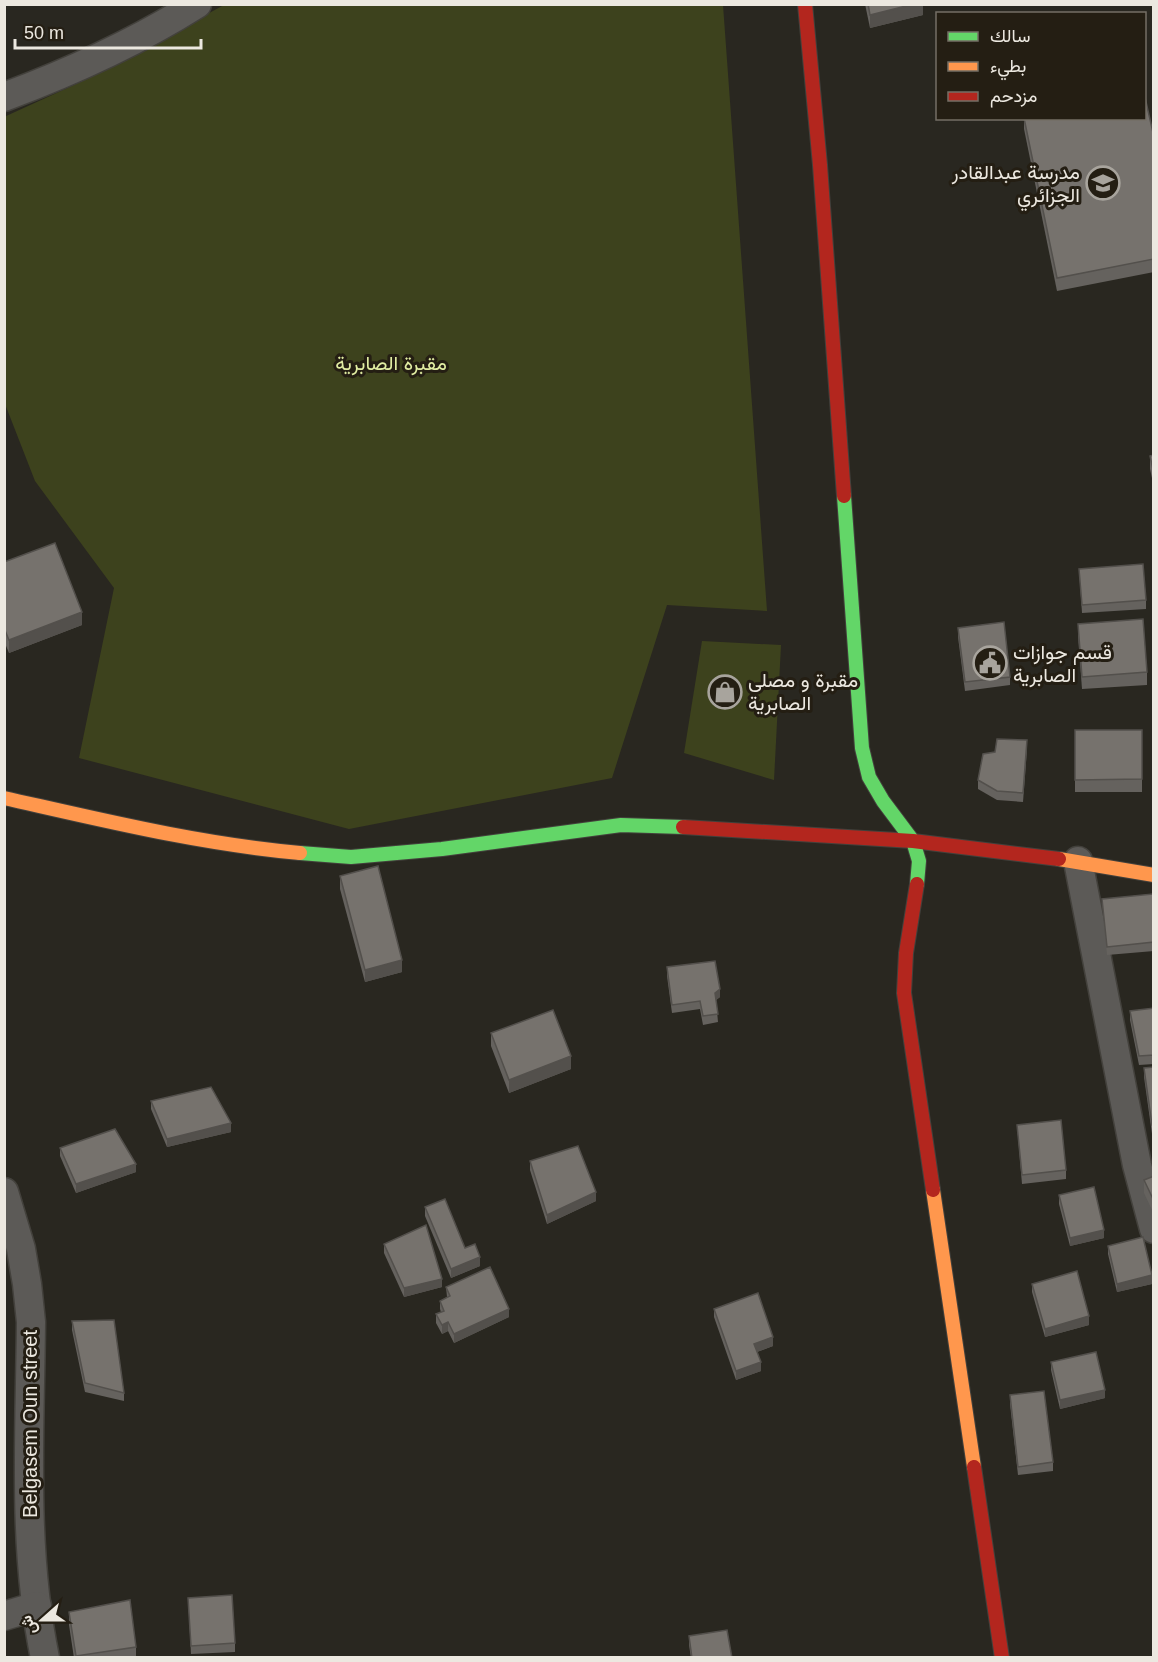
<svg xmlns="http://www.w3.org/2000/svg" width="1158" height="1662" viewBox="0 0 1158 1662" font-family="Arial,Vazirmatn,sans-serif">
<rect width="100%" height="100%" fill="#292720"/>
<g fill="#3d421d">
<path d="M224,5h499l44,606 -100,-6 -55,173 -263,51 -270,-71 35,-170 -79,-107 -30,-77 -1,-287 83,-38z"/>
<path d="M702,641l79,4 -7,135 -90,-27z"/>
</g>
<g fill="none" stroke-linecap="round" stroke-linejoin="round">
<defs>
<g id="street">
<path d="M4,97c67,-25 133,-55 193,-93"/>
<path d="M1078,861l59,304 17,64"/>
<path d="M4,1192l17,57 6,35 4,38c-1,111 -9,226 14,336"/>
<path d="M4,1616l33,-10"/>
</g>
<g id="fast">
<path d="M844,496l18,252 7,29 14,24 30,40 6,20 -2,23"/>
<path d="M300,853l51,4 91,-8 179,-24 62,2"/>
</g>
<g id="slow">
<path d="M4,798c98,22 195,46 296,55"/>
<path d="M1059,859l95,16"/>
<path d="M933,1190l41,277"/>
</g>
<g id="jam">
<path d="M805,4l15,161 24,331"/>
<path d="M683,827l230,14 146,18"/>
<path d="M917,884l-11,69 -2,40 29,197"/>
<path d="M974,1467l28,191"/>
</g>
</defs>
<use href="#street" stroke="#43413c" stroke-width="31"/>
<use href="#fast" stroke="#43413c" stroke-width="16"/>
<use href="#slow" stroke="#43413c" stroke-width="16"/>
<use href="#jam" stroke="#43413c" stroke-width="16"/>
<use href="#street" stroke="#5c5a57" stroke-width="28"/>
<use href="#fast" stroke="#63d668" stroke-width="14"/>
<use href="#slow" stroke="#ff974d" stroke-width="14"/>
<use href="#jam" stroke="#b3261e" stroke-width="14"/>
</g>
<g fill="#65625e">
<path d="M865,4h58v11l-53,13z"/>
<path d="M1024,118l130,19v135l-97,19 -33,-162z"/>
<path d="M1154,455v32l-4,-18v-13z"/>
<path d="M4,562l78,63 -73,28 -5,-12z"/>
<path d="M1079,569l67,31v9l-64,4z"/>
<path d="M1078,624l69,48v13l-65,4 -4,-53z"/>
<path d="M958,628l52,49v8l-45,6 -7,-54z"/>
<rect x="1075" y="730" width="67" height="62"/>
<path d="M1027,749l-4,53 -26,-2 -19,-11v-9z"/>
<path d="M340,876l62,96 -37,10 -25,-93z"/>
<path d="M1153,894l1,57 -47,4 -5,-56z"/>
<path d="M667,967l53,30 -4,3 2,22 -15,3 -3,-16 -28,4 -5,-37z"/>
<path d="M1154,1008v56l-15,1 -9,-45v-9z"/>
<path d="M491,1033l80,36 -62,24 -18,-47z"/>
<path d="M1154,1067v66l-2,1 -8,-57v-9z"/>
<path d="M151,1101l80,31 -64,15 -16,-38z"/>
<path d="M1017,1125l49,45v9l-44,5z"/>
<path d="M60,1148l76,24 -60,21 -16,-37z"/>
<path d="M530,1161l66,40 -49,23 -17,-54z"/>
<path d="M1154,1176v38l-10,-21v-13z"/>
<path d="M1059,1195l45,43 -34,8 -11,-42z"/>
<path d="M425,1207l40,41 15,18 -29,12 -26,-62z"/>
<path d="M384,1244l58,43 -38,10 -20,-44z"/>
<path d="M1108,1246l44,38 -35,8 -9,-38z"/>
<path d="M1032,1284l57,41 -44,12 -13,-45z"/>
<path d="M446,1287l63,30 -55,26 -6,-12 -6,3 -6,-11v-9l5,-2 -1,-3v-8l7,-4z"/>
<path d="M714,1309l59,37 -16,6 4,19 -25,9 -22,-63z"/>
<path d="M72,1321l52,72v8l-39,-9 -13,-62z"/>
<path d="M1051,1362l54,36 -45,11 -9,-39z"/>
<path d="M1010,1395l43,67v9l-35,4 -8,-71z"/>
<path d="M188,1598l47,45v9l-44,2z"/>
<path d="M69,1612l67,35v11h-62l-5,-33z"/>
<path d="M689,1636l43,22h-41l-2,-13z"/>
</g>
<g fill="#53504c">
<path d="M914,4h9v11l-53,13v-13z"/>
<path d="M82,612v13l-73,28v-13z"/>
<path d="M402,960v12l-37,10v-12z"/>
<path d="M720,989v8l-5,4v-8z"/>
<path d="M571,1056v13l-62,24v-13z"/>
<path d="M231,1123v9l-64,15v-8z"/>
<path d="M136,1164v8l-60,21v-9z"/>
<path d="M596,1192v9l-49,23v-9z"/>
<path d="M1104,1230v8l-34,8v-8z"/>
<path d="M480,1257v9l-29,12v-9z"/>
<path d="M1152,1275v9l-35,8v-8z"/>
<path d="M442,1279v8l-38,10v-9z"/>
<path d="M509,1309v8l-55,26v-9z"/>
<path d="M1089,1316v9l-44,12v-8z"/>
<path d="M448,1322v9l-6,3v-9z"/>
<path d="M773,1337v9l-19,7v-9z"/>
<path d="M761,1362v9l-25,9v-9z"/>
<path d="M1105,1390v8l-45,11v-9z"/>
</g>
<g fill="#76726d" stroke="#53504c" stroke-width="1.5">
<path d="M868,4h46l-44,11z"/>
<path d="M1144,93l10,44v122l-97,19 -33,-160h120z"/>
<path d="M1154,455v19l-4,-18z"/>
<path d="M55,543l27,69 -73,28 -5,-12v-66z"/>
<path d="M1143,564l3,36 -64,5 -3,-36z"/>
<path d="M1143,619l4,53 -65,5 -4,-53z"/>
<path d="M1004,622l6,55 -45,5 -7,-54z"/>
<path d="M1075,730h67v49l-67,1z"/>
<path d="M997,739l30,1 -4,53 -26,-2 -19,-11 5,-26 12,-2z"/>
<path d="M378,866l24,94 -37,10 -25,-94z"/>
<path d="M1153,894l1,48 -47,5 -5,-48z"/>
<path d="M715,961l5,28 -5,4 3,21 -15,2 -3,-15 -28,4 -5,-38z"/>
<path d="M1154,1008v47l-15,1 -9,-45z"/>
<path d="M553,1010l18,46 -62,24 -18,-47z"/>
<path d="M1154,1067v58h-2l-8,-57z"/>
<path d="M211,1087l20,36 -64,16 -16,-38z"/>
<path d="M1061,1120l5,50 -44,5 -5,-50z"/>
<path d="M115,1129l21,35 -60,20 -16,-36z"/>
<path d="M578,1146l18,46 -49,23 -17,-54z"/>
<path d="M1154,1176v25l-10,-21z"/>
<path d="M1094,1187l10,43 -34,8 -11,-43z"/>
<path d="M445,1199l20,49 10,-4 5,13 -29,12 -26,-62z"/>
<path d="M426,1225l16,54 -38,9 -20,-44z"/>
<path d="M1143,1237l9,38 -35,9 -9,-38z"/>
<path d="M490,1267l19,42 -55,25 -6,-12 -6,3 -6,-11 8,-3 -4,-10 10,-5 -4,-9z"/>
<path d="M1077,1271l12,45 -44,13 -13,-45z"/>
<path d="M758,1293l15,44 -19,7 7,18 -25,9 -22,-62z"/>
<path d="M114,1320l10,73 -39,-10 -13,-62z"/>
<path d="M1096,1352l9,38 -45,10 -9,-38z"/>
<path d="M1044,1391l9,71 -35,5 -8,-72z"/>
<path d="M232,1595l3,48 -44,3 -3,-48z"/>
<path d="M130,1600l6,47 -60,9 -7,-44z"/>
<path d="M727,1630l5,28h-40l-3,-22z"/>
</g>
<defs>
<symbol id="school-ring" viewBox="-11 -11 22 22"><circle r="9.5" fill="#241e13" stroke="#a8a49d" stroke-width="1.5"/><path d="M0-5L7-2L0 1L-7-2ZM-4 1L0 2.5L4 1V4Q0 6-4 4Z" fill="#a8a49d"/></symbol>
<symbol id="civic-ring" viewBox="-11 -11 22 22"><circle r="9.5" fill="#241e13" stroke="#a8a49d" stroke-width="1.5"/><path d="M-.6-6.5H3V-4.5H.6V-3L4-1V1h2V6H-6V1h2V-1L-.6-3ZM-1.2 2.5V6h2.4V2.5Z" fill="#a8a49d"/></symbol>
<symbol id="shop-ring" viewBox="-11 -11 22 22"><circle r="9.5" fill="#241e13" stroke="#a8a49d" stroke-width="1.5"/><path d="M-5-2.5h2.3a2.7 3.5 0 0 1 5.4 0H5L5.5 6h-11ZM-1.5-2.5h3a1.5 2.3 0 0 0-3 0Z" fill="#a8a49d"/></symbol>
</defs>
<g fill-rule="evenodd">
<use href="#school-ring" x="1084" y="164" width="38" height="38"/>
<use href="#civic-ring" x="971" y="644" width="38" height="38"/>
<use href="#shop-ring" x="706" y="673" width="38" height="38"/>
</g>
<g text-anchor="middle" stroke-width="6" stroke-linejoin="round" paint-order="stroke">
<g font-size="20" fill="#ece8e0" stroke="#241e13" text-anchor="start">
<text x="1080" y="179" text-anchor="end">مدرسة عبدالقادر<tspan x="1080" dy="23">الجزائري</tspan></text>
<text x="1013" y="659">قسم جوازات<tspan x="1013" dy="23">الصابرية</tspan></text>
<text x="748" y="687">مقبرة و مصلى<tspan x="748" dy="23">الصابرية</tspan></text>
</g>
<g font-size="20" fill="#e1eda2" stroke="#241e13">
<text x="391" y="370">مقبرة الصابرية</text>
</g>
<g font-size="20" fill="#ece8e0" stroke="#241e13">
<text transform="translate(30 1424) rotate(-90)" y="7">Belgasem Oun street</text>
</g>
</g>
<rect width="1158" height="1662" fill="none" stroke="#ece8e0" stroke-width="12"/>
<rect x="936" y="12" width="210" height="108" fill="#241e13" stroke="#746f65" stroke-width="1.5"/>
<rect x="948" y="32" width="30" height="9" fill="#63d668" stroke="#746f65" stroke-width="1.5"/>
<text x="990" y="42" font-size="18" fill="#ece8e0">سالك</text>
<rect x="948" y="62" width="30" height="9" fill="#ff974d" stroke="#746f65" stroke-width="1.5"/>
<text x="990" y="72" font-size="18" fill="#ece8e0">بطيء</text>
<rect x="948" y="92" width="30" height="9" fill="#b3261e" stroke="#746f65" stroke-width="1.5"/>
<text x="990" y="102" font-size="18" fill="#ece8e0">مزدحم</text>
<g transform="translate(42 1620) rotate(249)" stroke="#241e13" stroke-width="4.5" paint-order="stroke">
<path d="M0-4.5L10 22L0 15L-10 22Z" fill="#ece8e0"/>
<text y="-9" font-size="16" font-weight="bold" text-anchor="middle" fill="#ece8e0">ش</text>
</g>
<path d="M15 39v9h186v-9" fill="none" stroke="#ece8e0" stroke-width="3"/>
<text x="24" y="39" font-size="18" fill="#ece8e0" stroke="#241e13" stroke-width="4.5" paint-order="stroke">50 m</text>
</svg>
